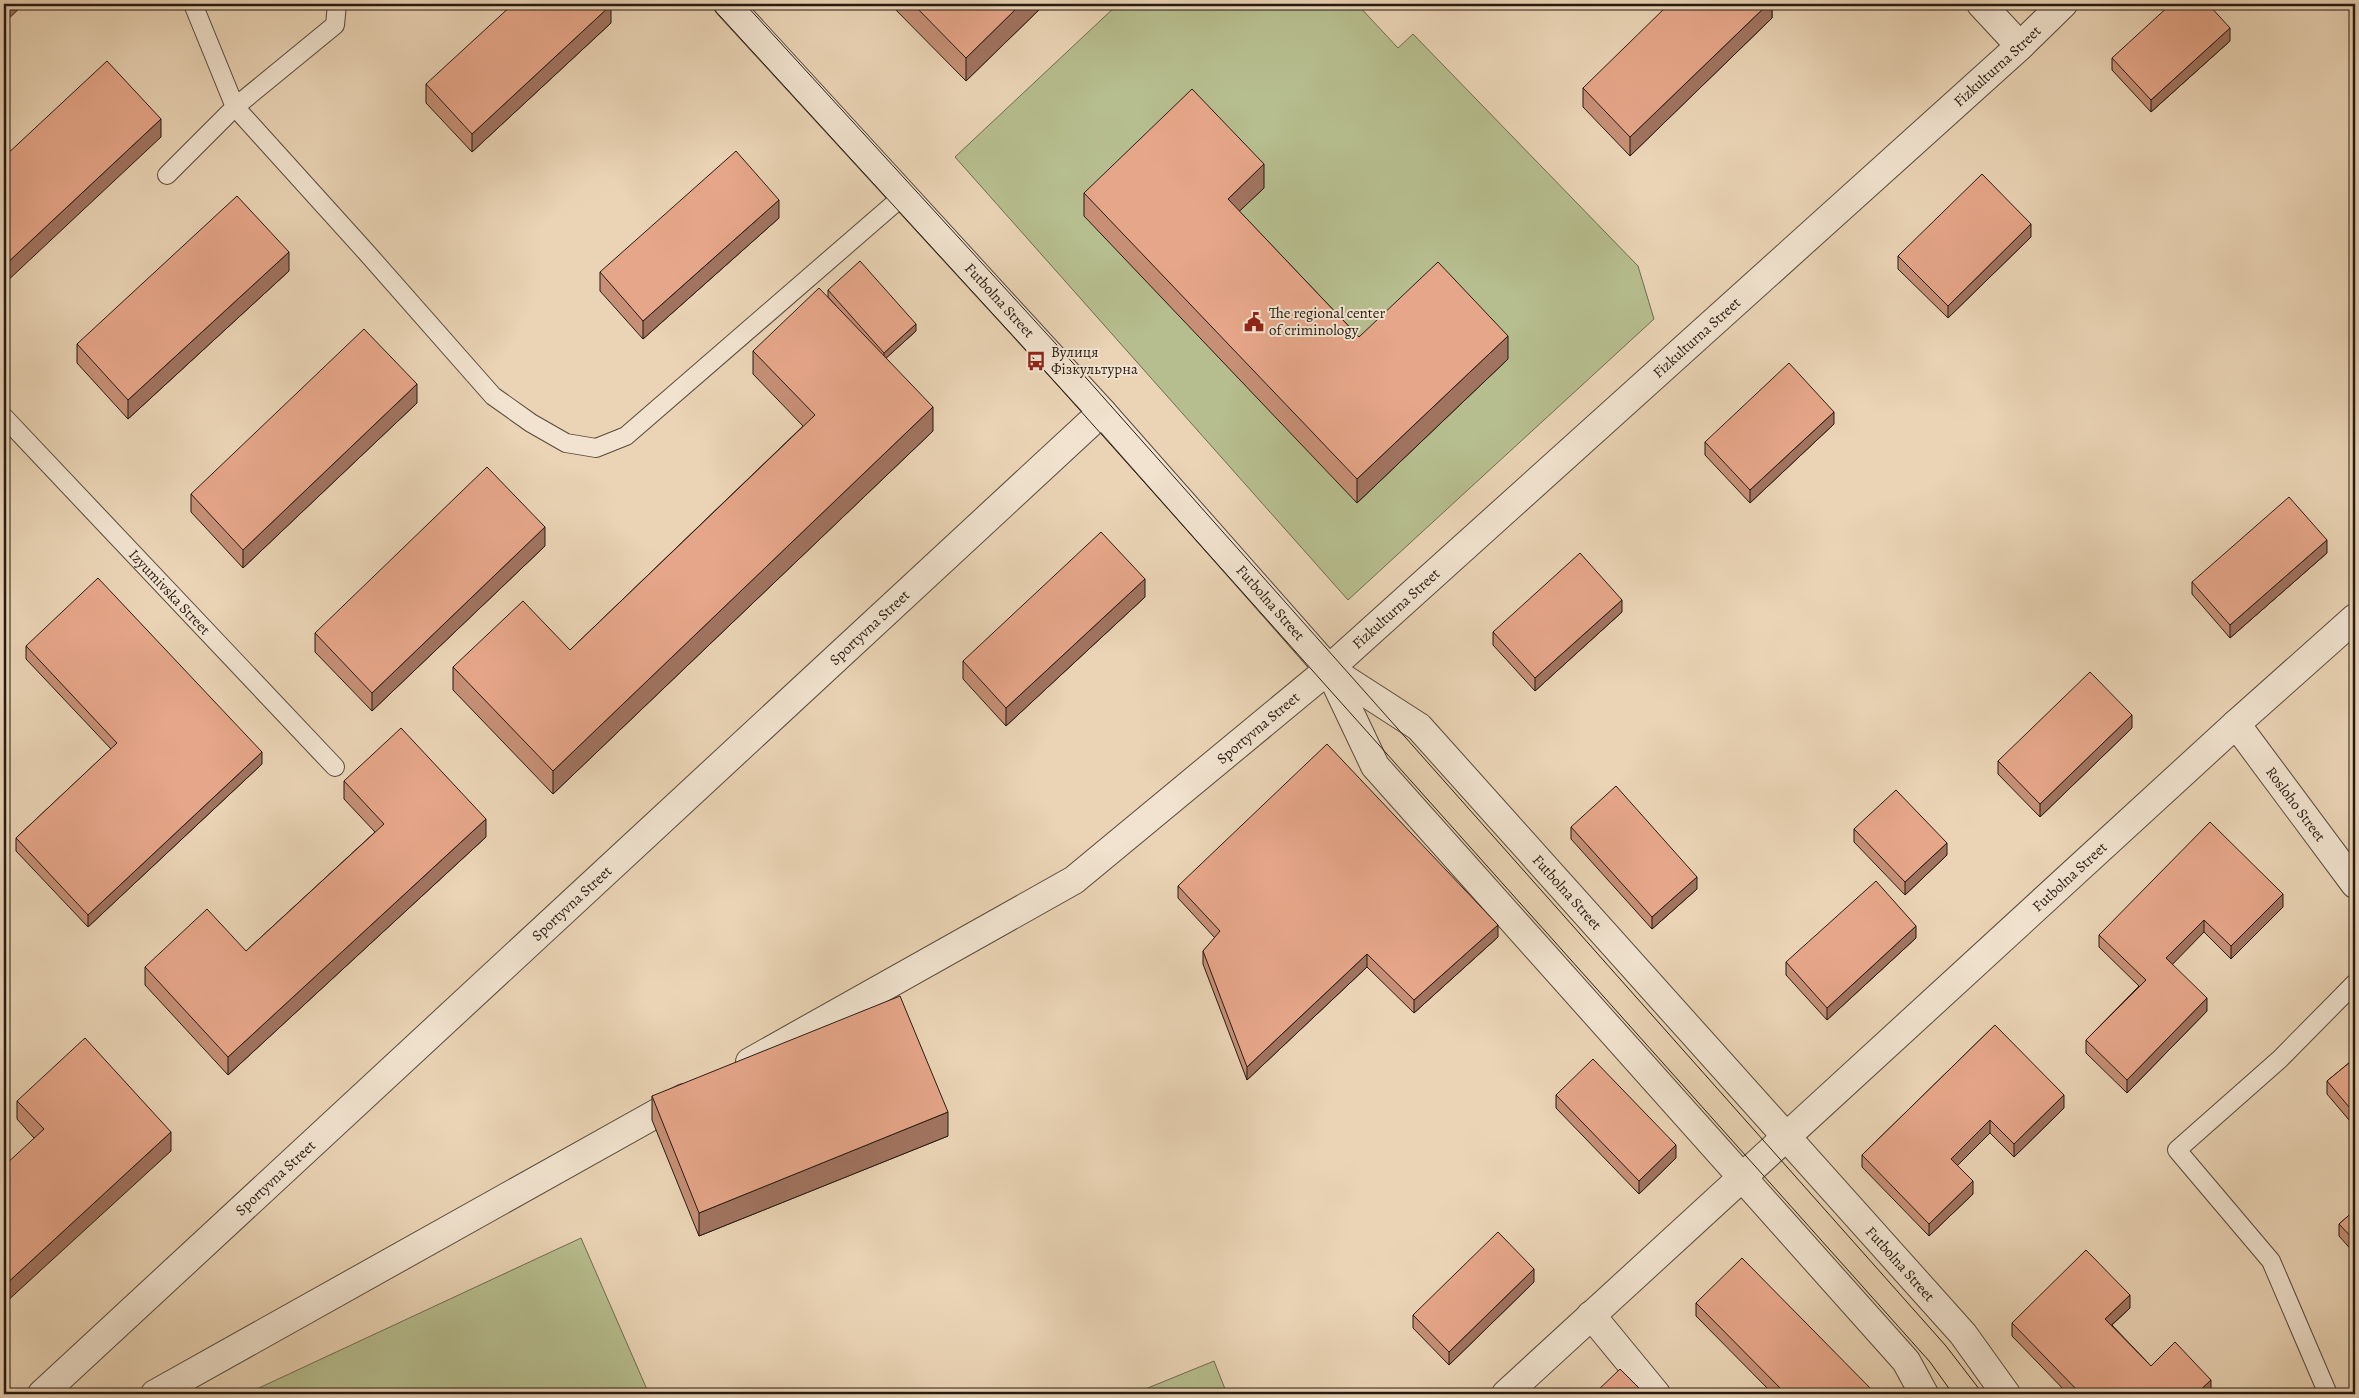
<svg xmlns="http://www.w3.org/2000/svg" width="2359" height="1398" viewBox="0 0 2359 1398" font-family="Alegreya,serif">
<rect width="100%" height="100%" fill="#ead4b5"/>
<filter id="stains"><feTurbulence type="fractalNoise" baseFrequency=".004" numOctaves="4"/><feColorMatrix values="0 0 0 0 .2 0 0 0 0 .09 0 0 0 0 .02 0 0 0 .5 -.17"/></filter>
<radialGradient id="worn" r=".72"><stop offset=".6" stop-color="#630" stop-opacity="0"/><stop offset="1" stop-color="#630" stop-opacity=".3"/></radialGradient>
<g fill="#b6bd8e" stroke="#6e6c50">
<path d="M1118,4h210l5,5 5,-5h19l41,44 15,-14 225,232 16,53 -306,281 -393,-443z"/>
<path d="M581,1238l68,156h-403z"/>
<path d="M1214,1361l13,33h-94z"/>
</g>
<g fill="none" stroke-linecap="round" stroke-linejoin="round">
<defs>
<g id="service">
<path d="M193,4l42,103 132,146 126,143 38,27 35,20 30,5 30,-12 277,-240"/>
<path d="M167,175l68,-68 100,-82 2,-21"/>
<path id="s1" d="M4,417l331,350"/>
<path d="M2328,1394l-57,-133 -94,-111 103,-91 75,-76"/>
</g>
<g id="minor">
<path d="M1981,4l39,42"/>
<path id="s2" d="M1329,669l90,58 544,607 43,60"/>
<path id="s3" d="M1329,669l691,-623 43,-42"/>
<path d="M1329,669l46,97 531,595 18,33"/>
<path id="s4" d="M2236,724l119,160"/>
<path d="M1591,1315l65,79"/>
<path id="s5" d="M42,1394l1060,-982"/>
<path id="s6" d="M1506,1394l730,-670 119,-106"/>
</g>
<g id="tertiary">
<path id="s7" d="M728,4l374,408 227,257 -255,211 -324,182"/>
<path d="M155,1394l529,-296"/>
</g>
</defs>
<use href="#service" stroke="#58493b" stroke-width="20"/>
<use href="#minor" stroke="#58493b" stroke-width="30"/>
<use href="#tertiary" stroke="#58493b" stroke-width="30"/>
<use href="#service" stroke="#f1e3cf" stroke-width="18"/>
<use href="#minor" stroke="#f1e3cf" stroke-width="28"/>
<use href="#tertiary" stroke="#f1e3cf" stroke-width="28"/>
<g stroke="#271b12" stroke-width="1">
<path d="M709,4l327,357 894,1001 23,32"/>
<path d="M745,4l311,340 890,1002 37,48"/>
</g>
</g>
<g fill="#c68f76" stroke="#271b12">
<path d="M890,4h155l-79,77z"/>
<path d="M1772,4v14l-142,138 -47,-49v-19z"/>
<path d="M611,23l-139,129 -46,-49v-19z"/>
<path d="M2230,41l-79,71 -39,-42v-12z"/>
<path d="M1264,188l-25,23 120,126 149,22 -151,144 -273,-287v-23z"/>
<path d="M779,218l-136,121 -43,-48v-19z"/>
<path d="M2031,237l-83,81 -50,-49v-13z"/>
<path d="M289,271l-161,148 -51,-56v-19z"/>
<path d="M828,290l88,41 -30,27 47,73 -380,363 -100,-104v-23l117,-17 233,-224 -50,-52v-23l83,-45 -8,-9z"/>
<path d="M417,403l-174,165 -52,-56v-18z"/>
<path d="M1834,424l-84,79 -45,-48v-13z"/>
<path d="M545,546l-173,165 -57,-59v-19z"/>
<path d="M2327,553l-97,85 -38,-44v-12z"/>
<path d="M1145,597l-139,129 -43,-47v-18z"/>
<path d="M1622,612l-87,79 -42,-46v-13z"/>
<path d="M26,646l236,118 -174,163 -72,-76v-13l95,-89 -85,-90z"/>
<path d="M2132,728l-92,89 -42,-43v-13z"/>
<path d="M344,781l142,56 -258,238 -83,-90v-18l101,-16 129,-119 -31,-33z"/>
<path d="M1571,827l126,62 -45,40 -81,-90z"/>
<path d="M1854,829l93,26 -42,40 -51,-53z"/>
<path d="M1178,886l320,51 -84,76 -47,-46 -120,113 -44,-116v-13l12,-13 -37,-40z"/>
<path d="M2283,907l-52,52 -27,-27 -32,32 35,47 -80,82 -41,-40v-13l53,-54 -40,-39v-12z"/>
<path d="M1916,938l-89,82 -41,-45v-13z"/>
<path d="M1995,1025l69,83 -50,49 -24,-24 -33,32 16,29 -44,42 -67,-69v-12z"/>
<path d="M2355,1058v69l-28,-33v-13z"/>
<path d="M1556,1095l120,63 -37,36 -83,-86z"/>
<path d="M652,1096l296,40 -249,100 -47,-116z"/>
<path d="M17,1101l154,50 -137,-13 -17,-19z"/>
<path d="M2355,1210v44l-16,-18v-12z"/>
<path d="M1534,1282l-85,83 -36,-37v-13z"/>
<path d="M1696,1303l180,91h-103l-77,-78z"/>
<path d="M2130,1308l-18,17 39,41 60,26 -2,2h-141l-56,-58v-13z"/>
</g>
<g fill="#a17460" stroke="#271b12">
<path d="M4,4h20l-20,19z"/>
<path d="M1021,4h24l-79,77v-23z"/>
<path d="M1768,4h4v14l-142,138v-19z"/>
<path d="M611,5v18l-139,129v-18z"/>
<path d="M2230,28v13l-79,71v-12z"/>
<path d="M161,119v18l-157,147v-18z"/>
<path d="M1264,164v24l-36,34v-23z"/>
<path d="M779,200v18l-136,121v-18z"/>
<path d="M2031,224v13l-83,81v-12z"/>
<path d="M289,252v19l-161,148v-19z"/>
<path d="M916,324v7l-32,29v-7z"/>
<path d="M1508,336v23l-151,144v-24z"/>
<path d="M417,384v19l-174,165v-18z"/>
<path d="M933,407v24l-380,363v-23z"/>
<path d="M1834,412v12l-84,79v-13z"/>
<path d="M545,527v19l-173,165v-18z"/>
<path d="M2327,540v13l-97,85v-13z"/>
<path d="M1145,579v18l-139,129v-18z"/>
<path d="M1622,600v12l-87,79v-13z"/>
<path d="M2132,715v13l-92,89v-13z"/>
<path d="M262,752v12l-174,163v-12z"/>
<path d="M486,819v18l-258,238v-18z"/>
<path d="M1947,843v12l-42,40v-13z"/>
<path d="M1697,877v12l-45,40v-12z"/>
<path d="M2283,894v13l-52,52v-13z"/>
<path d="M2204,920v12l-38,39v-13z"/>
<path d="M1498,925v12l-84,76v-13z"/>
<path d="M1916,926v12l-89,82v-12z"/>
<path d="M1367,954v13l-120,113v-13z"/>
<path d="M2207,998v13l-80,82v-13z"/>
<path d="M2064,1095v13l-50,49v-13z"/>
<path d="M948,1112v24l-249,100v-23z"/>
<path d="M1990,1120v13l-39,39v-13z"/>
<path d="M171,1132v19l-167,153v-18z"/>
<path d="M1676,1145v13l-37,36v-13z"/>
<path d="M1973,1181v13l-44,42v-12z"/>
<path d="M1534,1269v13l-85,83v-13z"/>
<path d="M2130,1295v13l-25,23v-12z"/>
<path d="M2211,1380v12l-2,2h-13z"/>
</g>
<g fill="#e6a689" stroke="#271b12">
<path d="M513,4h97l1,1 -139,129 -46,-50z"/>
<path d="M913,4h108l-55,54z"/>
<path d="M1669,4h99l-138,133 -47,-49z"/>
<path d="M2171,4h37l22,24 -79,72 -39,-42z"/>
<path d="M107,61l54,58 -157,147v-109z"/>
<path d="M1192,89l72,75 -36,35 131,138 79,-75 70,74 -151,143 -273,-286z"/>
<path d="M736,151l43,49 -136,121 -43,-49z"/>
<path d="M1982,174l49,50 -83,82 -50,-50z"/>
<path d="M237,196l52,56 -161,148 -51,-56z"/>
<path d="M860,261l56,63 -32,29 -56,-63z"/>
<path d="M819,288l114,119 -380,364 -100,-104 70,-66 47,49 245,-235 -62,-64z"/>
<path d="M364,329l53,55 -174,166 -52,-56z"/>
<path d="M1789,363l45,49 -84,78 -45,-48z"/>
<path d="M487,467l58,60 -173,166 -57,-60z"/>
<path d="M2289,497l38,43 -97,85 -38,-43z"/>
<path d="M1101,532l44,47 -139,129 -43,-47z"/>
<path d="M1580,553l42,47 -87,78 -42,-46z"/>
<path d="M98,578l164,174 -174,163 -72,-77 101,-95 -91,-97z"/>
<path d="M2090,672l42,43 -92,89 -42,-43z"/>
<path d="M401,728l85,91 -258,238 -83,-90 62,-58 39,42 138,-127 -40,-43z"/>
<path d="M1327,744l171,181 -84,75 -47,-46 -120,113 -44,-116 17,-20 -42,-45z"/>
<path d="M1616,786l81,91 -45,40 -81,-90z"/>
<path d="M1896,790l51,53 -42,39 -51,-53z"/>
<path d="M2210,822l73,72 -52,52 -27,-26 -38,38 41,40 -80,82 -41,-40 60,-60 -47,-45z"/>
<path d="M1876,881l40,45 -89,82 -41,-46z"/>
<path d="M900,996l48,116 -249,101 -47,-117z"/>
<path d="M1995,1025l69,70 -50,49 -24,-24 -39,39 22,22 -44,43 -67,-69z"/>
<path d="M85,1038l86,94 -167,154v-120l40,-37 -27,-28z"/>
<path d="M2355,1058v56l-28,-33z"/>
<path d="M1593,1059l83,86 -37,36 -83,-86z"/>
<path d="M2355,1210v31l-16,-17z"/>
<path d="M1498,1232l36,37 -85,83 -36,-37z"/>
<path d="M2086,1250l44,45 -25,24 46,47 24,-24 36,38 -15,14h-115l-69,-71z"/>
<path d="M1742,1258l134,136h-90l-90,-91z"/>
<path d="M1620,1369l25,25h-51z"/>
</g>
<defs>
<symbol id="civic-bare" viewBox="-9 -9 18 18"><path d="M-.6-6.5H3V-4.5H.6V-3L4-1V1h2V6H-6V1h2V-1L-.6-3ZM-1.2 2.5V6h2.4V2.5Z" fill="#8f2418" stroke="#f1e3cf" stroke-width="2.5" paint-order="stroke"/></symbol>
<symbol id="bus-bare" viewBox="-9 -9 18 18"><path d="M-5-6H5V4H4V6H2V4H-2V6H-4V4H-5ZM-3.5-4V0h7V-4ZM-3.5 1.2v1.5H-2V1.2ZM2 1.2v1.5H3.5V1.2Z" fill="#8f2418" stroke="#f1e3cf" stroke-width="2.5" paint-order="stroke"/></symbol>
</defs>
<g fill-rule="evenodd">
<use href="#civic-bare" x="1240" y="308" width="28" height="28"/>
<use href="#bus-bare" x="1022" y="347" width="28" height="28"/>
</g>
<g text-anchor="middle" stroke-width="4" stroke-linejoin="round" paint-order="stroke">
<g font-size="15" fill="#271b12" stroke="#f1e3cf">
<text dy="5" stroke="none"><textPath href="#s3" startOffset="900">Fizkulturna Street</textPath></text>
<text dy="5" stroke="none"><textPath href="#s7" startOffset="402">Futbolna Street</textPath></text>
<text dy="5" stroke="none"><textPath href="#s3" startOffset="495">Fizkulturna Street</textPath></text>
<text dy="5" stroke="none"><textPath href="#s1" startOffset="241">Izyumivska Street</textPath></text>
<text dy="5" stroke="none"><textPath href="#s7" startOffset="808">Futbolna Street</textPath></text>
<text dy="5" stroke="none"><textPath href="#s3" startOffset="90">Fizkulturna Street</textPath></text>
<text dy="5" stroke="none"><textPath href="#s5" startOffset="1128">Sportyvna Street</textPath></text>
<text transform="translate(1258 728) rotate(-40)" y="5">Sportyvna Street</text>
<text dy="5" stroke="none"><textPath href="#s4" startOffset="100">Rosloho Street</textPath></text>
<text dy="5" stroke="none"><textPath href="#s6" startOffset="765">Futbolna Street</textPath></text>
<text dy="5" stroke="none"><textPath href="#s2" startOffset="329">Futbolna Street</textPath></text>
<text dy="5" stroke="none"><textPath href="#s5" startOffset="722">Sportyvna Street</textPath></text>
<text dy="5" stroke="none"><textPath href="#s5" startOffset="318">Sportyvna Street</textPath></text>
<text dy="5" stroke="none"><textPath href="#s2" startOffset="828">Futbolna Street</textPath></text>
</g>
<g font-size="15" fill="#271b12" stroke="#f1e3cf" text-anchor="start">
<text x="1269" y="318">The regional center<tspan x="1269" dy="17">of criminology</tspan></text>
<text x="1051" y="357">Вулиця<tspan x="1051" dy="17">Фізкультурна</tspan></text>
</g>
</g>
<rect width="2359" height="1398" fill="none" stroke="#ead4b5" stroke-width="20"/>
<rect x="5" y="5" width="2349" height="1388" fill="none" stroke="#271b12" stroke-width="2.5"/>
<rect x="10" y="10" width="2339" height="1378" fill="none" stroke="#271b12"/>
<rect width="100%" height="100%" filter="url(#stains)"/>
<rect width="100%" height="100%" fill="url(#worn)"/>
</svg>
